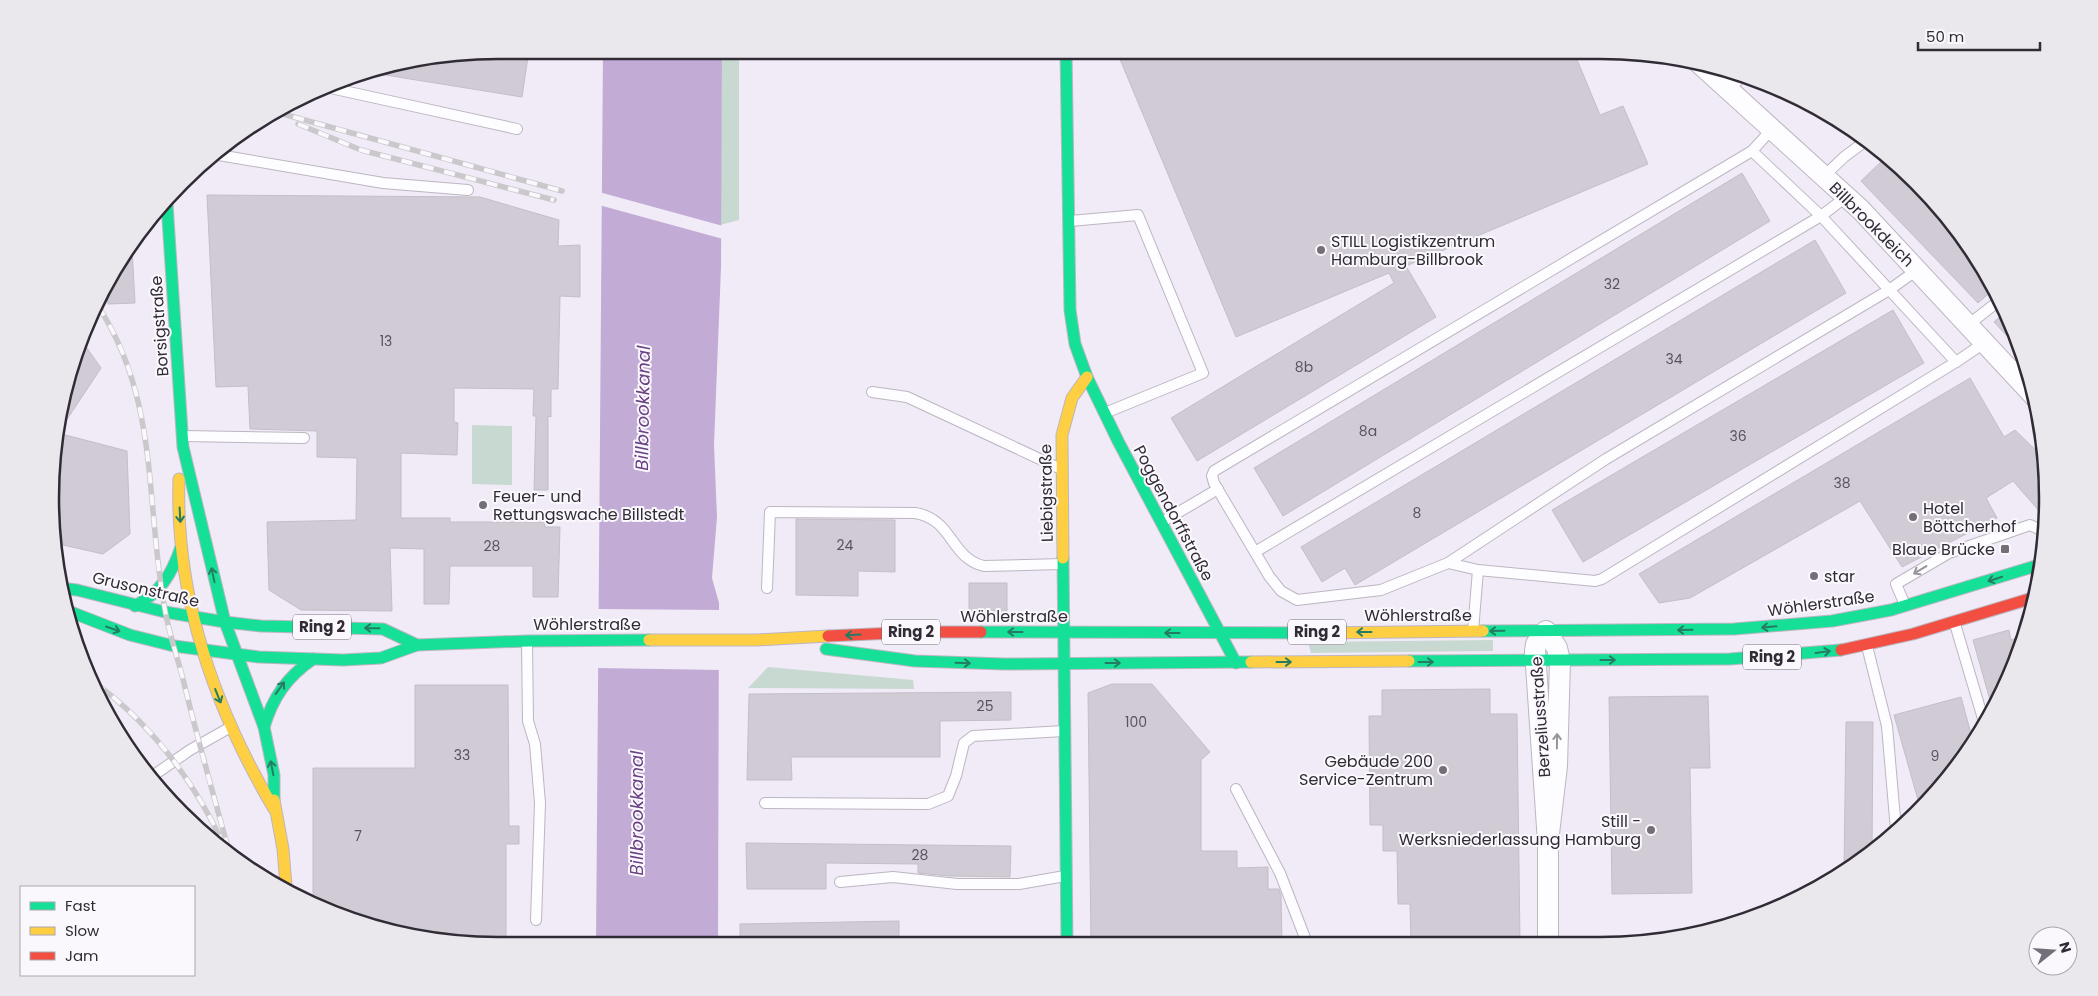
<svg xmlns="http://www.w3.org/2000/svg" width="2098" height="996" viewBox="0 0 2098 996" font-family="Poppins,sans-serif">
<rect width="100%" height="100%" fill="#f1ebf7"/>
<g fill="#c8d9d1">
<path d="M722,50h17v170l-19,5z"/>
<path d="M472,425l40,1v59l-40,-1z"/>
<path d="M1493,640v11l-182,2 -3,-11z"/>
<path d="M768,667l145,13 1,9 -166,-1z"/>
</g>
<path fill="#c2abd5" d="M603,50h119l-1,217 -7,178 3,72 -5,61 7,25 -1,342 -122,1z"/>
<g fill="#f1ebf7">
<path d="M599,192l124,34v13l-124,-34z"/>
<path d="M596,609l126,1v60l-126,-2z"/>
</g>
<g fill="#d0cbd5" stroke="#c3bec8">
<path d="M498,50h31l-7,47 -149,-24 -1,-2z"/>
<path d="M1136,50h437l27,65 23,-9 25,58 -242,102 30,51 -239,144 -26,-43 223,-135 -5,-10 -153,64 -117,-280z"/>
<path d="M1887,156l30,25 55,68 22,40 -16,14 -117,-122z"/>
<path d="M1742,173l28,48 -487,295 -29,-48z"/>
<path d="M207,195l273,2 79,23 -1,26 22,-1v52l-20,-1 -2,93h-7v28l-3,-1v74h-14l2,-74h-3l1,-27 -80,-1v34l4,1 -1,32 -56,-2v65h49v4h95v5h15l-2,70h-25v-31h-83l-1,38h-25v-55l-34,-1 2,63 -91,-1 -32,-20 -2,-68 89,-2 1,-62 -40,-1v-26l-67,-2 -2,-43 -32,1z"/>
<path d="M1815,240l31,53 -491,292 -10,-17 -23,14 -21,-35z"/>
<path d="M132,247l3,56 -27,1 -2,-20 4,-10z"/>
<path d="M1893,310l31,53 -341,199 -31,-52z"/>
<path d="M2006,311l8,15 7,25 -27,-29z"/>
<path d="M84,344l17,24 -43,65 69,18 3,83 -27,20 -49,-11 -4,-45 9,-87z"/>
<path d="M1970,378l34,59 11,-7 29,28 4,40 -2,21 -33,-38 -27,17 11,20 -95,49 -42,-66 -170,97 -31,5 -20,-29z"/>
<path d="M796,519l99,1v52l-37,-1v25l-62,-1z"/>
<rect x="969" y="583" width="38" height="28"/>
<path d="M2009,630l2,10 13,-4 -10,33 -22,38 -19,-67z"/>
<path d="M1112,684h40l58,68 -9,8v91h36v17l31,-1v22h11l2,7 1,47 -191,1 -3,-251z"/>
<path d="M415,685h93l1,141h10v18h-13v102l-90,-8v-8h-30l-59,-18 -14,-8v-136h102z"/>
<path d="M1490,689v25h27l3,229h-109l-1,-39h-12l-1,-53h-14v-26h-13l-1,-109h13v-26z"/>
<path d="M1011,692v28l-71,1v36h-149l1,23h-45l2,-86z"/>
<path d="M1708,696l2,72h-20l2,125 -80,1 -3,-197z"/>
<path d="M1961,697l12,44 -17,29 -36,37 -26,-92z"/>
<path d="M1846,722h27l-1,132 -28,16z"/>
<path d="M746,843l265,3 -1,31 -60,-1 -32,-3v-9l-92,-1v26h-79z"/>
<path d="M899,921v24h-159v-21z"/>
</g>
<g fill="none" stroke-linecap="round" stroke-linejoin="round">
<defs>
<g id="lane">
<path d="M326,87l191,42"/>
<path d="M1729,90l14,-15"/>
<path d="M1772,129l-20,22 -538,320 -2,5 2,7 55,93 12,15 16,9 84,-10 67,-27 30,7 117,11 7,-2 354,-217 28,-19"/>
<path d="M1752,151l69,65 135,146"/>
<path d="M213,154l170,29 85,7"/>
<path d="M1824,176l20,-19 23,-17"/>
<path d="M1070,221l68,-6 65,158 -98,40"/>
<path d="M1968,325l32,-25"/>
<path d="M872,392l35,5 152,71"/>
<path d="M183,436l121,2"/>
<path d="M1162,522l56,-33"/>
<path d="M1255,552l566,-336 25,-19"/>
<path d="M1448,563l158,-104 283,-169 28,-20"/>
<path d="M767,588l3,-76 145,1c38,6 35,45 69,53l78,-2"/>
<path d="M1905,605l-9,-21 53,-31 81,-28 15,7"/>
<path d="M1955,624l29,98"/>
<path d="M1473,631l5,-61"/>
<path d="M527,642l1,79 7,23 5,59 -4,117"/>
<path d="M1867,646l20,80 9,104"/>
<path d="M154,775l36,-25 39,-22"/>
<path d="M1236,789l44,84 27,70"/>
<path d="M765,803l163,1 20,-8 8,-20 8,-33 9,-7 91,-5"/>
<path d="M840,882l53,-5 64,7h62l46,-8"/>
</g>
<g id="street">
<path d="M1698,62l163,148 174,187"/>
<path d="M1548,842l9,-76 3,-105 -3,-13 -11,-17 -10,13 -1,7 13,191v100"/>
</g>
<g id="fast">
<path d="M1066,50l4,260 5,34 12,33 31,64 118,222"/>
<path d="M167,204l16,243 42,175 39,105 10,48v25"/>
<path d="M1063,558l4,386"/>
<path d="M60,588l17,2 88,22 60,10 36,4 122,3 34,16"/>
<path d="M135,606c25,-13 37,-32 46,-59"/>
<path d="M68,611l62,24 44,11 85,11 84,3 38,-2 36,-13 110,-4 122,-1"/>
<path d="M1483,631l251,-2 98,-8 59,-11 151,-46"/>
<path d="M981,632l339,1"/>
<path d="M826,649l89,12 89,3 247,-2"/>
<path d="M1409,661l321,-2 111,-9"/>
<path d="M264,727c9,-30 23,-50 49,-68"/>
</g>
<g id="slow">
<path d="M179,479c-4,118 36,230 95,330"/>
<path d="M1063,558l-1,-123 10,-37 15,-21"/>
<path d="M1320,633l163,-2"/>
<path d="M649,640h108l71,-4"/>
<path d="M1251,662l158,-1"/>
<path d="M274,800l9,49 3,37"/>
</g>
<g id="jam">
<path d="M828,636l88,-4h65"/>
<path d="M1841,650l72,-16 123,-37"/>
</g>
</defs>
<use href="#lane" stroke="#bcb6c1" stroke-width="12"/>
<use href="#street" stroke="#bcb6c1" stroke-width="22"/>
<use href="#fast" stroke="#bcb6c1" stroke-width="13"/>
<use href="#slow" stroke="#bcb6c1" stroke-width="13"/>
<use href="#jam" stroke="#bcb6c1" stroke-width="13"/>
<use href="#lane" stroke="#fdfcfe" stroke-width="10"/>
<use href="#street" stroke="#fdfcfe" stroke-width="20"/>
<use href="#fast" stroke="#16e098" stroke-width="11"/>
<use href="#slow" stroke="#ffcf43" stroke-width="11"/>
<use href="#jam" stroke="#f24e42" stroke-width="11"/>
<defs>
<g id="rail">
<path d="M272,111l290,80"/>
<path d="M298,124l63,26 193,50"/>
<path d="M98,306c62,95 47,198 67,304 4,23 12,46 18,69 14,58 30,115 46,172"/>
<path d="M95,683c56,41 96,94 126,156"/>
</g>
</defs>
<use href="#rail" stroke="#cac8cb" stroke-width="5.5"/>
<use href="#rail" stroke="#fbf8fd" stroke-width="4" stroke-dasharray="11" stroke-linecap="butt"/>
</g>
<defs><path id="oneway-shaft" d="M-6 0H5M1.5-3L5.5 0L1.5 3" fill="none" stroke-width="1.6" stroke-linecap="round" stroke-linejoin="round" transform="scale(1.25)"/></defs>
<g stroke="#257c62">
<use href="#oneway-shaft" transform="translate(180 515) rotate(87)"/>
<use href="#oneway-shaft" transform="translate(213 575) rotate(-102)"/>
<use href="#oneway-shaft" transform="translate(1995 579) rotate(162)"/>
<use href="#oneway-shaft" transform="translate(1769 627) rotate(175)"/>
<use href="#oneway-shaft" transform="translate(372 628) rotate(-179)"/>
<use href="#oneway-shaft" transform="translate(113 629) rotate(19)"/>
<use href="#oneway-shaft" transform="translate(1685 630) rotate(179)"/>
<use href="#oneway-shaft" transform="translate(1497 631) rotate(179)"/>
<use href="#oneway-shaft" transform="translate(1015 632) rotate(-180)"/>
<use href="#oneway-shaft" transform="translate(1364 632) rotate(180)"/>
<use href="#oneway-shaft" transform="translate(1172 633) rotate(180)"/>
<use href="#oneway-shaft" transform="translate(853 635) rotate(177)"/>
<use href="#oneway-shaft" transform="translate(1823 652) rotate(-8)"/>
<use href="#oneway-shaft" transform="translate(1608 660)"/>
<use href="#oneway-shaft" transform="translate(1284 662)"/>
<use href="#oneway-shaft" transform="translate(1426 662)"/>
<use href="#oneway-shaft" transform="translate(963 663) rotate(2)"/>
<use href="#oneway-shaft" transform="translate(1113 663)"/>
<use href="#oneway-shaft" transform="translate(280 688) rotate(-54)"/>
<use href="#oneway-shaft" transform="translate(218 696) rotate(68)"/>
<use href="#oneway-shaft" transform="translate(272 768) rotate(-101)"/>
</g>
<g stroke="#97949a">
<use href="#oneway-shaft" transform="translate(1920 570) rotate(149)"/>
<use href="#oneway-shaft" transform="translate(1557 741) rotate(-89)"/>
</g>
<g fill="#746e79" stroke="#fbf8fd" stroke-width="2">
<circle cx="1321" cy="250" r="5"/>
<circle cx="483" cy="505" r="5"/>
<circle cx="1913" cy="517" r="5"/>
<rect x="2000" y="544" width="10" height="10" rx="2.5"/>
<circle cx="1814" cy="576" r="5"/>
<circle cx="1443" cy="770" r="5"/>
<circle cx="1651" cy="830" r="5"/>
</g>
<g text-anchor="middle" stroke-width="4" stroke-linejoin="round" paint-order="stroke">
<g font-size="14" fill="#59535d">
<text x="1612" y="289">32</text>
<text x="386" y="346">13</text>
<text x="1674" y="364">34</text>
<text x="1304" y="372">8b</text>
<text x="1368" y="436">8a</text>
<text x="1738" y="441">36</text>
<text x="1842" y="488">38</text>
<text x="1417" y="518">8</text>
<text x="845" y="550">24</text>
<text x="492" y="551">28</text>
<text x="985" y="711">25</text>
<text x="1136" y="727">100</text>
<text x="462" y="760">33</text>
<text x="1935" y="761">9</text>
<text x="358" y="841">7</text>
<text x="920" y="860">28</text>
</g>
<g fill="#fbf8fd" stroke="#6e6871" stroke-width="1">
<rect x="293" y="614.5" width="58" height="25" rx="4"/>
<rect x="882" y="619.5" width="58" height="25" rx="4"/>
<rect x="1288" y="619.5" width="58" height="25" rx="4"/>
<rect x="1743" y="644.5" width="58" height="25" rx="4"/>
</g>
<g font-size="15" font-weight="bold" fill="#312b35">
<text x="322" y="632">Ring 2</text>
<text x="911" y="637">Ring 2</text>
<text x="1317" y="637">Ring 2</text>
<text x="1772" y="662">Ring 2</text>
</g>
<g font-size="16" fill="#312b35" stroke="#fbf8fd">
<text transform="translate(1872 224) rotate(45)" y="6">Billbrookdeich</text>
<text transform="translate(159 326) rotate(-94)" y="6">Borsigstraße</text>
<text transform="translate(1046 493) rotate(-91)" y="6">Liebigstraße</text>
<text transform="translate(1174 513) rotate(62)" y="6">Poggendorffstraße</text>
<text transform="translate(146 589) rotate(13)" y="6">Grusonstraße</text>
<text transform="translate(1821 603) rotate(-8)" y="6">Wöhlerstraße</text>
<text x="1418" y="621">Wöhlerstraße</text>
<text x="1014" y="622">Wöhlerstraße</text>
<text x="587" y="630">Wöhlerstraße</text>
<text transform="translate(1540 717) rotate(-94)" y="6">Berzeliusstraße</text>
</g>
<g font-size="16" fill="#312b35" stroke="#fbf8fd" text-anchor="start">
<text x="1331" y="247">STILL Logistikzentrum<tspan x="1331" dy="18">Hamburg-Billbrook</tspan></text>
<text x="493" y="502">Feuer- und<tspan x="493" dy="18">Rettungswache Billstedt</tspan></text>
<text x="1923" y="514">Hotel<tspan x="1923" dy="18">Böttcherhof</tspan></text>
<text x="1995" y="555" text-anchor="end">Blaue Brücke</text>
<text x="1824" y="582">star</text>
<text x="1433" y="767" text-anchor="end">Gebäude 200<tspan x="1433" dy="18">Service-Zentrum</tspan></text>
<text x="1641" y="827" text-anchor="end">Still -<tspan x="1641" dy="18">Werksniederlassung Hamburg</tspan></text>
</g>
<g font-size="18" font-style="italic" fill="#694184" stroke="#fbf8fd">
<text transform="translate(643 408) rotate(-89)" y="6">Billbrookkanal</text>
<text transform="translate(637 813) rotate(-90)" y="6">Billbrookkanal</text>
</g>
</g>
<path d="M0 0H2098V996H0ZM498 59H1600A439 439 0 0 1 2039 498V498A439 439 0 0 1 1600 937H498A439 439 0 0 1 59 498V498A439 439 0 0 1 498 59Z" fill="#ebe8ed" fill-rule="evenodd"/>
<path fill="none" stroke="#312b35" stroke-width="2.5" d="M498 59H1600A439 439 0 0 1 2039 498V498A439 439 0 0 1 1600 937H498A439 439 0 0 1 59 498V498A439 439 0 0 1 498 59Z"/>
<rect x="20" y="886" width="175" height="90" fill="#fbf8fd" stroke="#aaa6ad"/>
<rect x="30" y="902" width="25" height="8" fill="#16e098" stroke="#aaa6ad"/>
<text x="65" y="911" font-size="15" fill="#312b35">Fast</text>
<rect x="30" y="927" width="25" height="8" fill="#ffcf43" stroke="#aaa6ad"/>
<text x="65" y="936" font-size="15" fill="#312b35">Slow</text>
<rect x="30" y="952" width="25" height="8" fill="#f24e42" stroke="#aaa6ad"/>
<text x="65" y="961" font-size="15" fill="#312b35">Jam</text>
<g transform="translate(2053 951) rotate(73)"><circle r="24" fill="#fbf8fd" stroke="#aaa6ad"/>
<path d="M0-4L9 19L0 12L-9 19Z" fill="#746e79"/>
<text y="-8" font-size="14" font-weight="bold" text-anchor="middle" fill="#312b35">N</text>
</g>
<path d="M1918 42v8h122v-8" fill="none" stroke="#312b35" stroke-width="2.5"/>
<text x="1926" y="42" font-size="15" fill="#312b35" stroke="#fbf8fd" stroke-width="4" paint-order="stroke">50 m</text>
</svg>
